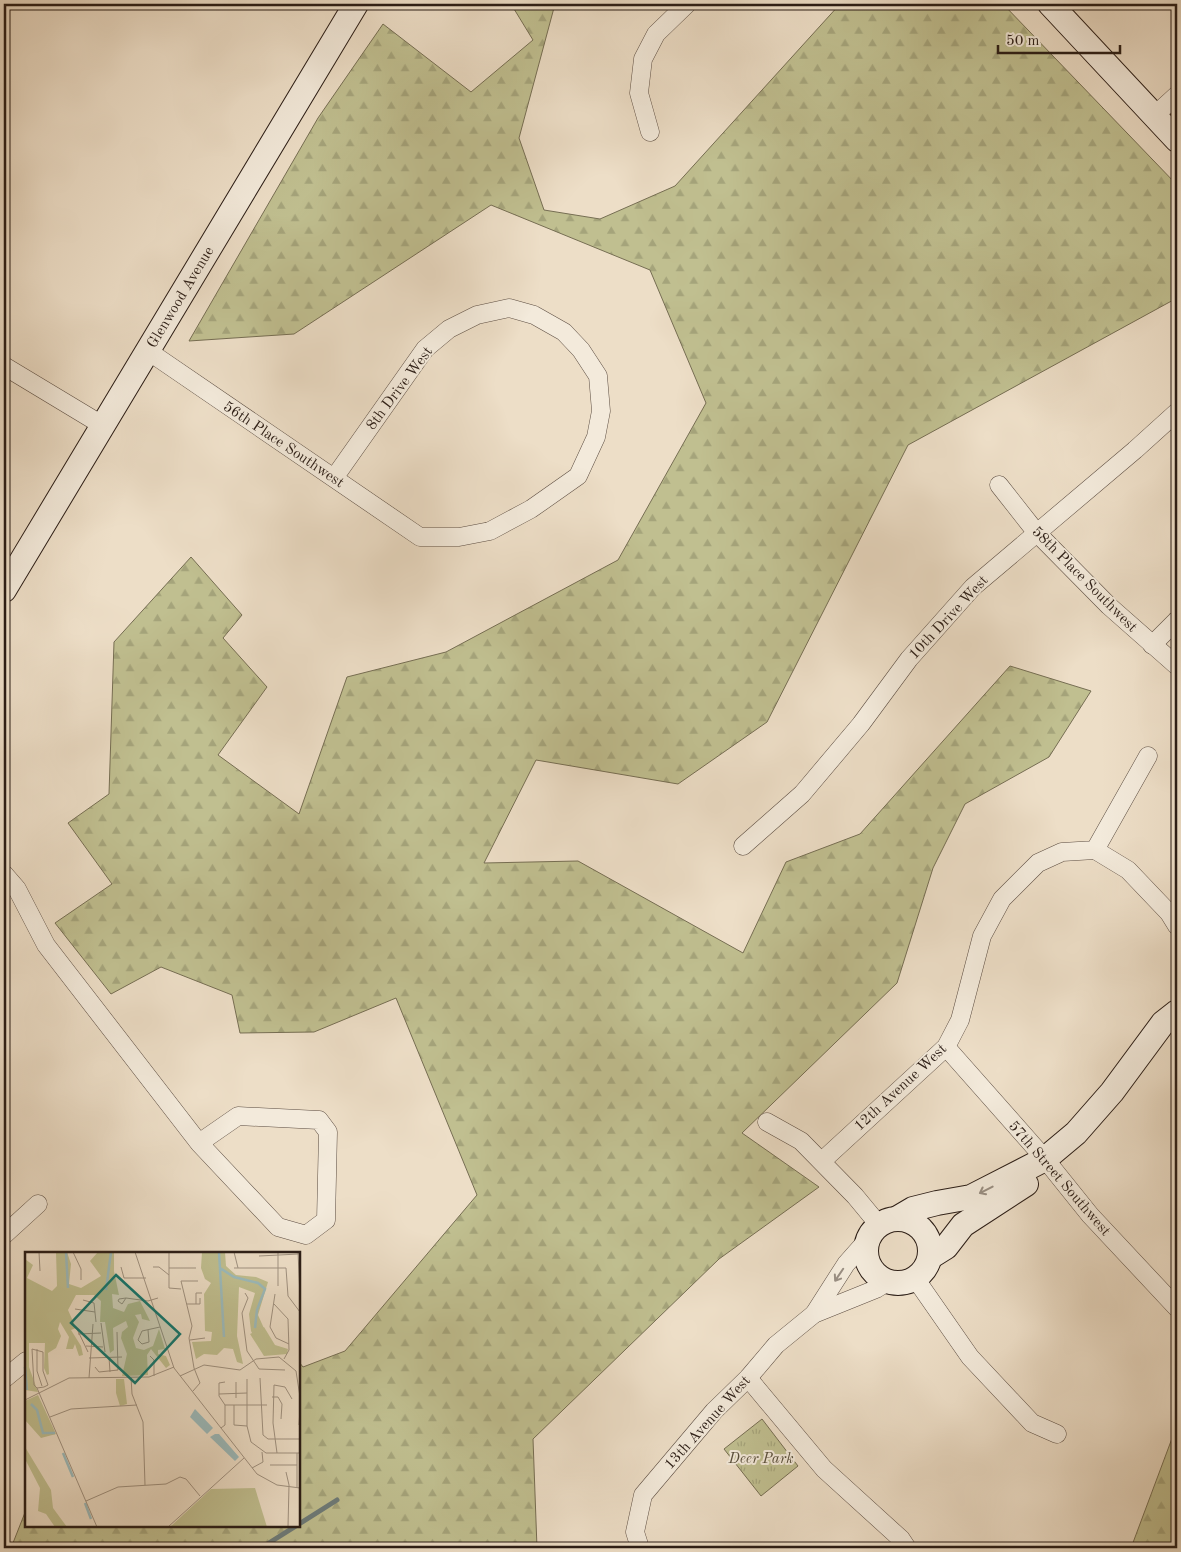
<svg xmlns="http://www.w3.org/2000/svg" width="1181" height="1552" viewBox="0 0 1181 1552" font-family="'Old Standard TT',serif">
<defs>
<pattern id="forest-firs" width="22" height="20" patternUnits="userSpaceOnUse" patternTransform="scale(1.25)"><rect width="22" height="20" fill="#c0bf90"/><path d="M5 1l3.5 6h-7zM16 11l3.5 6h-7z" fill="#a5a47b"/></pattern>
<pattern id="park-tufts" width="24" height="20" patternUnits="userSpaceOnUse" patternTransform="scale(1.25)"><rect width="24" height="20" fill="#c0bf90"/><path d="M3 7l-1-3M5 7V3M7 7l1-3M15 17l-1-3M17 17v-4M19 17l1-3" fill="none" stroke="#a5a47b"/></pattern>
</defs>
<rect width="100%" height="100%" fill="#eddec7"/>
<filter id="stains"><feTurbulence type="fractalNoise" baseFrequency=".004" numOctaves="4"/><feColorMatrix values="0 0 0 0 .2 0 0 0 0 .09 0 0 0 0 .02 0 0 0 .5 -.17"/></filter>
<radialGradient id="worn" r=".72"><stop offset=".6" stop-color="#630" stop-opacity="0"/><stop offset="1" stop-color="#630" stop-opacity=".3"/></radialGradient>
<g fill="url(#forest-firs)" stroke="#766e53">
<path d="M511,4h44l-36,134 25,72 56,9 75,-33 165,-182h163l174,181v113l-269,147 -141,277 -89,62 -142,-24 -52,103 94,-2 165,92 43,-91 74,-28 150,-168 81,25 -42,66 -84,47 -32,64 -36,115 -155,150 77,54 -100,72 -186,180 4,109h-526l15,-38v16h273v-164l4,5 42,-16 132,-156 -81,-197 -82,34 -74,1 -8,-38 -71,-28 -50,27 -56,-71 57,-39 -44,-61 41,-29 5,-152 77,-85 51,58 -19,23 44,49 -49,68 81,59 48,-137 99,-25 172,-92 88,-157 -56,-133 -159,-65 -197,129 -105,7 129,-223 65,-94 88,68 62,-52z"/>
<path d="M1177,1425v123h-46z"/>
</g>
<path fill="url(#park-tufts)" stroke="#766e53" d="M762,1419l36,47 -37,30 -37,-47z"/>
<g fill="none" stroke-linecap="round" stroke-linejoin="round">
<g stroke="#6e7c7a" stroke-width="5">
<path d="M299,1524l38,-24"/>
<path d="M261,1548l35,-22"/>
</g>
<defs>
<g id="street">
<path d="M1154,116l23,-21"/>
<path d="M650,132l-11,-39 4,-34 13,-25 31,-30"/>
<path d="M148,351l272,186h39l31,-6 41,-22 47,-33 18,-39 5,-26 -3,-35 -17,-26 -17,-18 -30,-17 -25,-7 -32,7 -28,14 -24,20 -91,129"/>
<path d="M4,366l98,59"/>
<path d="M999,485l37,47 73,74 68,60"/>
<path d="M1152,645l25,-25"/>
<path d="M743,846l59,-52 59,-70 48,-65 64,-72 162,-137 42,-38"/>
<path d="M1095,850l33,20 41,43 8,13"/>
<path d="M4,874l13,15 29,56 153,198 79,84 28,8 20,-15 2,-88 -9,-12 -81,-4 -39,27"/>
<path d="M946,1047l99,112 45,56 87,93"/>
<path d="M767,1122l34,19 54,55 24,29"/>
<path d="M822,1161l124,-114 14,-27 22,-84 20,-37 36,-36 24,-11 33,-2 53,-94"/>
<path d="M4,1235l34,-31"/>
<path d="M915,1278l55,79 62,66 25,11"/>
<path d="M814,1314l32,-50 23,-26"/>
<path d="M748,1378l76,91 77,70 6,9"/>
<path d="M4,1379l22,-18"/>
<path d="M640,1548l-5,-16 8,-37 71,-84 34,-33 28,-33 38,-31 62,-25 13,-8"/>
</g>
<g id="secondary">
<path d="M1050,4l127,136"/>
<path d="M4,590l352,-586"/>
<path d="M896,1219l17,-10 24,-6 34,-6 74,-38 31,-26 36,-41 51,-69 14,-11"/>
<circle cx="898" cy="1251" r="32"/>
<path d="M930,1257l16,-10 17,-22 63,-41"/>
</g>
</defs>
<use href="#street" stroke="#5c4d42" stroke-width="19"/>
<use href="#secondary" stroke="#2b1d16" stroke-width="26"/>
<use href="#street" stroke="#f3eadb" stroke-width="18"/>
<use href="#secondary" stroke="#f3eadb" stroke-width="24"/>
</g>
<defs><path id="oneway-shaft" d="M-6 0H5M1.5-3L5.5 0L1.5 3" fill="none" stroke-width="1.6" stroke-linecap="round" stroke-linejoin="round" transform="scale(1.25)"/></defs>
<g stroke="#998e82">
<use href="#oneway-shaft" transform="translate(986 1190) rotate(153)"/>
<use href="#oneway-shaft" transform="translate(839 1275) rotate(124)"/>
</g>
<g text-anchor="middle" stroke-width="4" stroke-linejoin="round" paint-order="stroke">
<g font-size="15" fill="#2b1d16" stroke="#f3eadb">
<text transform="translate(180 297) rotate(-59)" y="5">Glenwood Avenue</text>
<text transform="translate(399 388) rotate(-53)" y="5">8th Drive West</text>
<text transform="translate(284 444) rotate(34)" y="5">56th Place Southwest</text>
<text transform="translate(1085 579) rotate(45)" y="5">58th Place Southwest</text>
<text transform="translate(948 617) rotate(-47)" y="5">10th Drive West</text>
<text transform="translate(900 1087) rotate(-43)" y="5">12th Avenue West</text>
<text transform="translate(1060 1178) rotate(49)" y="5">57th Street Southwest</text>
<text transform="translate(707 1422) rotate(-48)" y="5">13th Avenue West</text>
</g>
<g font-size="15" font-style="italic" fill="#584e3b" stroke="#f3eadb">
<text x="761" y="1463">Deer Park</text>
</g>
</g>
<g transform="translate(25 1252)">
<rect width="275" height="275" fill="#eddec7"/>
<path d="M230,236l12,39h-97l41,-38z" fill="#c0bf90"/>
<path d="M31,0h11l4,12 -2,20 12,4 20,-12 -11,-15 8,-9h16v19l5,24 -7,-1 1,14 11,4 4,-8 12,-3 10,20 -8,-2 -1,-5 -6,1 4,7 -6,16 3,10 8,2 9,-4 6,-17 6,20 -7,1v4l8,2 4,9 -4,3 -15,-19 -4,6 1,20 -26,1 5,-22 -6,-16 1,-6 6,-5 -2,-6 -13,7 1,22 -4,3 -5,-31h-5l1,-21 -7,-6h-18l-8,15 8,18 -5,2 10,16 2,9 -4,1 -4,-12 -2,5h-7l3,-12 -9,-15 -2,7 3,7 -5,12 -8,5 1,21 -2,1 -3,-7 1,-25h-16v24l9,25 -13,-2v-131l8,6 -6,13 25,13 5,-5zM177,0h23l1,14 10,9 20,2 12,5 -10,33 13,29h-13l-7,-13 -2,-17 6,-21 -16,-6 -2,49 6,28 -6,-2 -4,-13 -9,-1 -7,7 -13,-1 -8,5 -4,-17 19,-1 1,-9 -7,-1 -1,-37 7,-11 -6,-4 -4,-11zM91,127h8l3,25 -7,2 -4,-13zM0,195l26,43 2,18 14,19h-12l-9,-13 -8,-3 2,-23 -15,-29z" fill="#c0bf90"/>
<path d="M239,75l11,18 13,4 -1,5 -23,2 -14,-22zM13,143l18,39 -15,4 -16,-18v-19z" fill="#c0bf90"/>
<path d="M170,157l18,19 -6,6 -17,-17zM190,182h4l20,23 -4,4 -25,-24z" fill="#9bbbbd"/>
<path fill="none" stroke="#9bbbbd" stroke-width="2.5" d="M41,0l2,36M194,0l5,85M195,16l14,9 24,6 7,6 -8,21 -2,18M81,38l5,-38M0,115l2,23M6,152l6,6 6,23h12M38,201l10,24M60,251l6,16"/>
<path fill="none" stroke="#9f9180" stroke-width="1" d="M14,0l1,19M48,0l8,17v11M110,0l39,116 83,106 20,11 23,3M144,0v36l12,1M209,0l4,16M253,0v34M273,0l2,44M234,4l40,-2M96,15l3,11h22M128,15h6l10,8M144,16h27M209,16h52l2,28 12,16M220,41l3,5 -6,15 5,38 12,18 26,1M250,42l-5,33 6,11 13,6M101,46l-4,6 -4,-3 1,-2 7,-1 22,3 10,-3M58,48l11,3 2,19M162,52h13v-6M171,52v-11h6M249,52l14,15 1,31 -5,9M50,57l20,3M76,71l4,29M52,77l11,23M123,78l1,12 -7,2 -4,-4 4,-9 18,-4M53,82l23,-1M165,88l15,-2M61,94l17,1M7,97l11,3v19l5,14 -4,2 -7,1 -3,-3zM12,97v22l5,15M125,104l4,4v16M84,105l1,15M64,106l33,-1M70,115l4,5 19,-2 -1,-38M155,124l24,-11 36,5 16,-11 23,-2 17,14 4,26M106,125l1,17 11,28 2,63M64,126l4,-54M235,126l3,57 5,4h32M222,127v47l4,16 15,11h34M249,133l-1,38 4,30M249,133l11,2 7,12M12,136l60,139M168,139l7,-8 -6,-15 -5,-30 3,-12 -11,-45h17M194,142l28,-1M247,145h6l4,7 -1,15M211,146v-16M0,148l44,-22 80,-1 25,-10M200,153h42M209,153v20l13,1M25,165l21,-8 66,-4M274,173l1,-16M196,176l4,-3v-20l-6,-9v-13l6,-1M272,201v35M245,213h27M227,216l11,-6 -1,-10M261,220l3,13 -1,42M61,249l32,-14 48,-3 14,-7 6,2 14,17M143,275l76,-69"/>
<path fill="#0f766e" fill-opacity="0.15" stroke="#0f766e" stroke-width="2.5" d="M91,23l64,59 -45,49 -64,-60z"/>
<rect width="275" height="275" fill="none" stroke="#2b1d16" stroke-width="2.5"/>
</g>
<rect width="1181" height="1552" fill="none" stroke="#eddec7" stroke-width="20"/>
<rect x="5" y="5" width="1171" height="1542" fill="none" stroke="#2b1d16" stroke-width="2.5"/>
<rect x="10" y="10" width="1161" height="1532" fill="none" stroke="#2b1d16"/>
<path d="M998 45v8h122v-8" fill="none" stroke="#2b1d16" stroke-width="2.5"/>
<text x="1006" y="45" font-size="15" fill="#2b1d16" stroke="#f3eadb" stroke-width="4" paint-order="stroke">50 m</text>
<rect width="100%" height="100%" filter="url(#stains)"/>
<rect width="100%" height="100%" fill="url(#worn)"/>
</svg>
